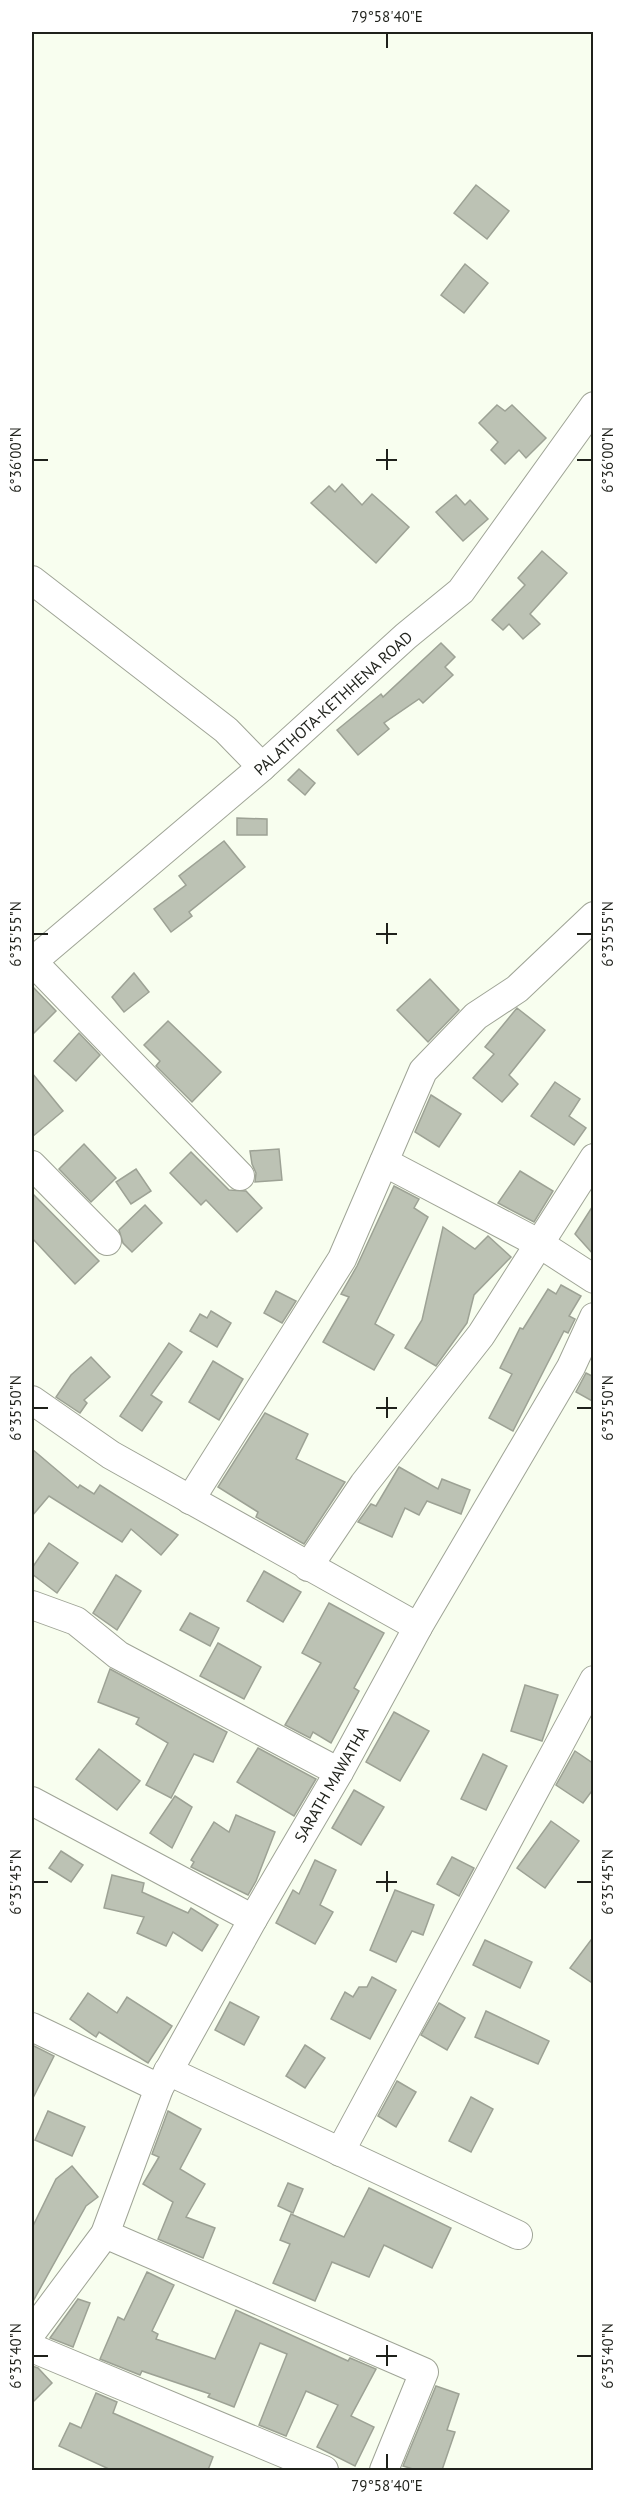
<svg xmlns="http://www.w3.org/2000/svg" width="625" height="2502" viewBox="0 0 625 2502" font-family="'PT Sans',sans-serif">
<rect width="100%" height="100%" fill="#f8feef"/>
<g fill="#bcc2b4" stroke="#9da295" stroke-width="1.5">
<path d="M476,185l33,26 -22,28 -33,-26z"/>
<path d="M465,264l23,19 -24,30 -23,-18z"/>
<path d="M497,405l8,6 7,-6 34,33 -20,20 -7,-8 -14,14 -14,-14 7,-8 -19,-19z"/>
<path d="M342,484l20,21 10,-11 37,33 -33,36 -65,-60 18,-17 6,6z"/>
<path d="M456,495l9,10 5,-5 18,19 -25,22 -27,-29z"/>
<path d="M542,551l25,22 -37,41 10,10 -17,15 -14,-15 -6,6 -11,-10 33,-35 -7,-7z"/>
<path d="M441,643l14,14 -10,10 8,8 -30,28 -4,-4 -35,24 5,6 -31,26 -21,-25 44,-36 2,3z"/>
<path d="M299,769l16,14 -10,12 -17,-15z"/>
<path d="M237,818l30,1v16h-30z"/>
<path d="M224,841l21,26 -56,45 3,4 -21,16 -17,-23 32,-24 -7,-9z"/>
<path d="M134,973l15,19 -25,20 -12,-15z"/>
<path d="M430,979l29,31 -31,32 -31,-32z"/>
<path d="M32,986l24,25 -24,24z"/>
<path d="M517,1008l28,22 -36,45 9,9 -16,18 -29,-24 21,-24 -9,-7z"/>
<path d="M168,1021l53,51 -29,30 -36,-36 4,-5 -16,-16z"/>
<path d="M79,1033l21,22 -24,26 -22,-20z"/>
<path d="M32,1073l31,38 -31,26z"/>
<path d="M555,1082l25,17 -11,17 17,12 -12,17 -43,-29z"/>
<path d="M431,1095l30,19 -22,33 -24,-15z"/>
<path d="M84,1144l32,34 -25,24 -32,-33z"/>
<path d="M279,1149l3,31 -27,2 1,-9 -4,-9 -2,-13z"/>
<path d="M191,1152l38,38 17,1 16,17 -25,24 -31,-32 -5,5 -31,-32z"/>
<path d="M136,1169l15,22 -20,13 -15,-22z"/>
<path d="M520,1171l33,20 -19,31 -36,-19z"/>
<path d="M394,1186l25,13 -5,9 14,9 -53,107 19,11 -20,35 -51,-28 26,-45 -8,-3 16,-28z"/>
<path d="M32,1193l67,68 -24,23 -43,-46z"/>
<path d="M594,1204v51l-19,-21z"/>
<path d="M145,1205l17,18 -30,29 -9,-9 -4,-13z"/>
<path d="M443,1227l32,22 13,-13 23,21 -37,38 -7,28 -31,43 -31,-18 17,-28z"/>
<path d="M561,1285l20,11 -12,20 6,3 -7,14 -4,-2 -51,100 -24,-13 23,-44 -12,-6 20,-40 3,1 25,-40 8,5z"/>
<path d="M276,1291l20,10 -14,22 -18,-10z"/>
<path d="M211,1311l20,12 -14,24 -27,-16 10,-17 7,4z"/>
<path d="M169,1343l13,9 -31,43 11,7 -20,29 -22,-15z"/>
<path d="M91,1357l19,20 -26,23 3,3 -7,10 -24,-16 15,-22z"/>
<path d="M213,1361l30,18 -24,41 -30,-18z"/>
<path d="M586,1373l8,4v25l-18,-10z"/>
<path d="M265,1413l43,21 -12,25 49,23 -41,62 -48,-27 2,-5 -40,-25z"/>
<path d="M32,1449l46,39 2,-3 14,9 6,-9 78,50 -17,20 -30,-26 -9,13 -73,-46 -17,20z"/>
<path d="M399,1467l39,22 4,-10 28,11 -9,24 -34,-13 -8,14 -14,-7 -13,29 -34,-15 13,-18 5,2z"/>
<path d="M49,1543l29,20 -21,30 -25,-19v-6z"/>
<path d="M264,1571l37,21 -18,30 -36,-21z"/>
<path d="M116,1575l25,16 -24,39 -24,-17z"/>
<path d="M329,1603l55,30 -30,55 5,3 -28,52 -18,-11 -3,6 -25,-13 36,-62 -19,-10z"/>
<path d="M190,1613l29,15 -9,18 -30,-16z"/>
<path d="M218,1643l43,24 -17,32 -44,-23z"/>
<path d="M110,1669l117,63 -14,30 -19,-8 -23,44 -25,-13 22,-42 -32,-19 3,-6 -41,-16z"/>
<path d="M525,1685l33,10 -16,46 -31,-10z"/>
<path d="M394,1712l35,19 -29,50 -34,-19z"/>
<path d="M258,1748l58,31 -22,37 -57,-34z"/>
<path d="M99,1749l41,32 -23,29 -41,-31z"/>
<path d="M575,1751l19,13v24l-11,15 -27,-18z"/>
<path d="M483,1754l24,12 -21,44 -25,-11z"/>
<path d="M354,1790l30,17 -23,38 -29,-17z"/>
<path d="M175,1796l17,11 -20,41 -22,-15z"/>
<path d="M236,1815l39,17 -19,49 -8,14 -57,-28 3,-5 -3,-2 23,-38 15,10z"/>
<path d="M551,1821l28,20 -34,47 -28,-20z"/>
<path d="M61,1851l22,14 -12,17 -22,-14z"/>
<path d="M452,1857l22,11 -15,28 -22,-12z"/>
<path d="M315,1860l21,10 -16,35 13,7 -18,32 -39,-21 17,-33 6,4z"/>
<path d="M112,1875l32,8 -2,9 46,21 3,-5 27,17 -16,26 -29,-19 -7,14 -29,-13 7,-16 -40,-9z"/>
<path d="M395,1890l39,15 -11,30 -11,-4 -16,31 -26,-12z"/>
<path d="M594,1936v48l-24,-16z"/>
<path d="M485,1940l47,22 -12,26 -47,-23z"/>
<path d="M372,1977l24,13 -26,49 -39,-20 14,-27 8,5 6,-10h8z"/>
<path d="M88,1993l29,20 10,-16 45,29 -24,37 -49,-31 -3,5 -26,-18z"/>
<path d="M230,2002l29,15 -15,28 -29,-15z"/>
<path d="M439,2003l26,15 -18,32 -26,-15z"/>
<path d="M486,2011l63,30 -11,23 -63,-27z"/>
<path d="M32,2045l22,11 -22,44z"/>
<path d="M305,2045l20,13 -20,30 -19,-12z"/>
<path d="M397,2081l19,11 -20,35 -18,-11z"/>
<path d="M471,2097l22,12 -22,43 -22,-11z"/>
<path d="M48,2111l37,16 -13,29 -37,-16z"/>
<path d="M168,2111l33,18 -21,40 25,15 -19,33 29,11 -12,30 -45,-19 15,-37 -30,-18 16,-27 -7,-3z"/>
<path d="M72,2166l26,31 -12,9 -54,97v-75l24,-49z"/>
<path d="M288,2183l15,6 -10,24 -15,-7z"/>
<path d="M369,2188l82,40 -19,40 -48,-23 -15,32 -37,-15 -17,39 -42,-18 17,-39 -10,-4 11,-26 53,23z"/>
<path d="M147,2272l27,13 -22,46 6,3 -2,5 59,20 21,-49 112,51 2,-3 26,11 -25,47 23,11 -19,39 -38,-19 21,-42 -32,-14 -20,45 -27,-11 28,-71 -27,-11 -26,64 -26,-10 2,-3 -68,-23 -2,4 -40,-16 18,-42 6,3z"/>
<path d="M78,2299l12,4 -17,44 -23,-9z"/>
<path d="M32,2366l6,2 14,15 -20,20z"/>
<path d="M436,2386l23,8 -12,36 8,2 -13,38h-26l-13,-4z"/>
<path d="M96,2393l21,9 -4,11 100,44 -5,13h-97l-52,-24 11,-23 11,5z"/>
</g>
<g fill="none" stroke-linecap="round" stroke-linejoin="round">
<defs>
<g id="minor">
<path d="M32,580l194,150 36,37"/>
<path d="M32,961l208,215"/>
<path d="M32,962l230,-195 144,-131 55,-45 133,-185"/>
<path d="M384,1162l156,82 54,35"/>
<path d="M32,1165l75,76"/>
<path d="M32,1400l79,55 307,172 -79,145 -86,147 -94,169 -54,146 -73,98"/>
<path d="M190,1500l152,-241 81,-188 53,-55 41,-27 77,-73"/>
<path d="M308,1567l56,-83 117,-149 113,-177"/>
<path d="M32,1605l44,16 42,34 221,117"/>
<path d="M418,1627l153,-260 23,-50"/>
<path d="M32,1801l221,118"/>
<path d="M32,2027l127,61"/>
<path d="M168,2071l350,164"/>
<path d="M340,2152l254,-472"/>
<path d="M105,2234l319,138 -40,98"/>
<path d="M32,2348l292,122"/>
</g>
</defs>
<use href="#minor" stroke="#9fa496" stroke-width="30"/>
<use href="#minor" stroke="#fff" stroke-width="28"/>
</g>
<path fill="none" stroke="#1f211b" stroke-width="2" d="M387,33v15M387,449v21M33,460h15M376,460h21M577,460h15M387,923v21M33,934h15M376,934h21M577,934h15M387,1397v21M33,1408h15M376,1408h21M577,1408h15M387,1871v21M33,1882h15M376,1882h21M577,1882h15M387,2345v21M33,2356h15M376,2356h21M577,2356h15M387,2454v15"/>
<g text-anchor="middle" stroke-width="5" stroke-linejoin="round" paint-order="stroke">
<g font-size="16" fill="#1f211b" stroke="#fff">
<text transform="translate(333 703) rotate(-42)" y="6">PALATHOTA-KETHHENA ROAD</text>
<text transform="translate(331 1784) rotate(-60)" y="6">SARATH MAWATHA</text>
</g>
</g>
<rect width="625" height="2502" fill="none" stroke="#ffffff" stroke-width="66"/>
<rect x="33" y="33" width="559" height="2436" fill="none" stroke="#1f211b" stroke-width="2"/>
<g font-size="15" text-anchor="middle" fill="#1f211b">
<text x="387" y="22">79°58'40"E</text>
<text transform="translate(16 460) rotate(-90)" y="5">6°36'00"N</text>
<text transform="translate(608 460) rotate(-90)" y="5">6°36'00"N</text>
<text transform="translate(16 934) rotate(-90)" y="5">6°35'55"N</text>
<text transform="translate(608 934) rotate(-90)" y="5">6°35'55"N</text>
<text transform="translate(16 1408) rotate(-90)" y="5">6°35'50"N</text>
<text transform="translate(608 1408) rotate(-90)" y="5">6°35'50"N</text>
<text transform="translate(16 1882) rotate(-90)" y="5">6°35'45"N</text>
<text transform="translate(608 1882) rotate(-90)" y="5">6°35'45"N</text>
<text transform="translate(16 2356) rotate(-90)" y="5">6°35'40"N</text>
<text transform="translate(608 2356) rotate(-90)" y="5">6°35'40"N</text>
<text x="387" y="2491">79°58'40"E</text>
</g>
</svg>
